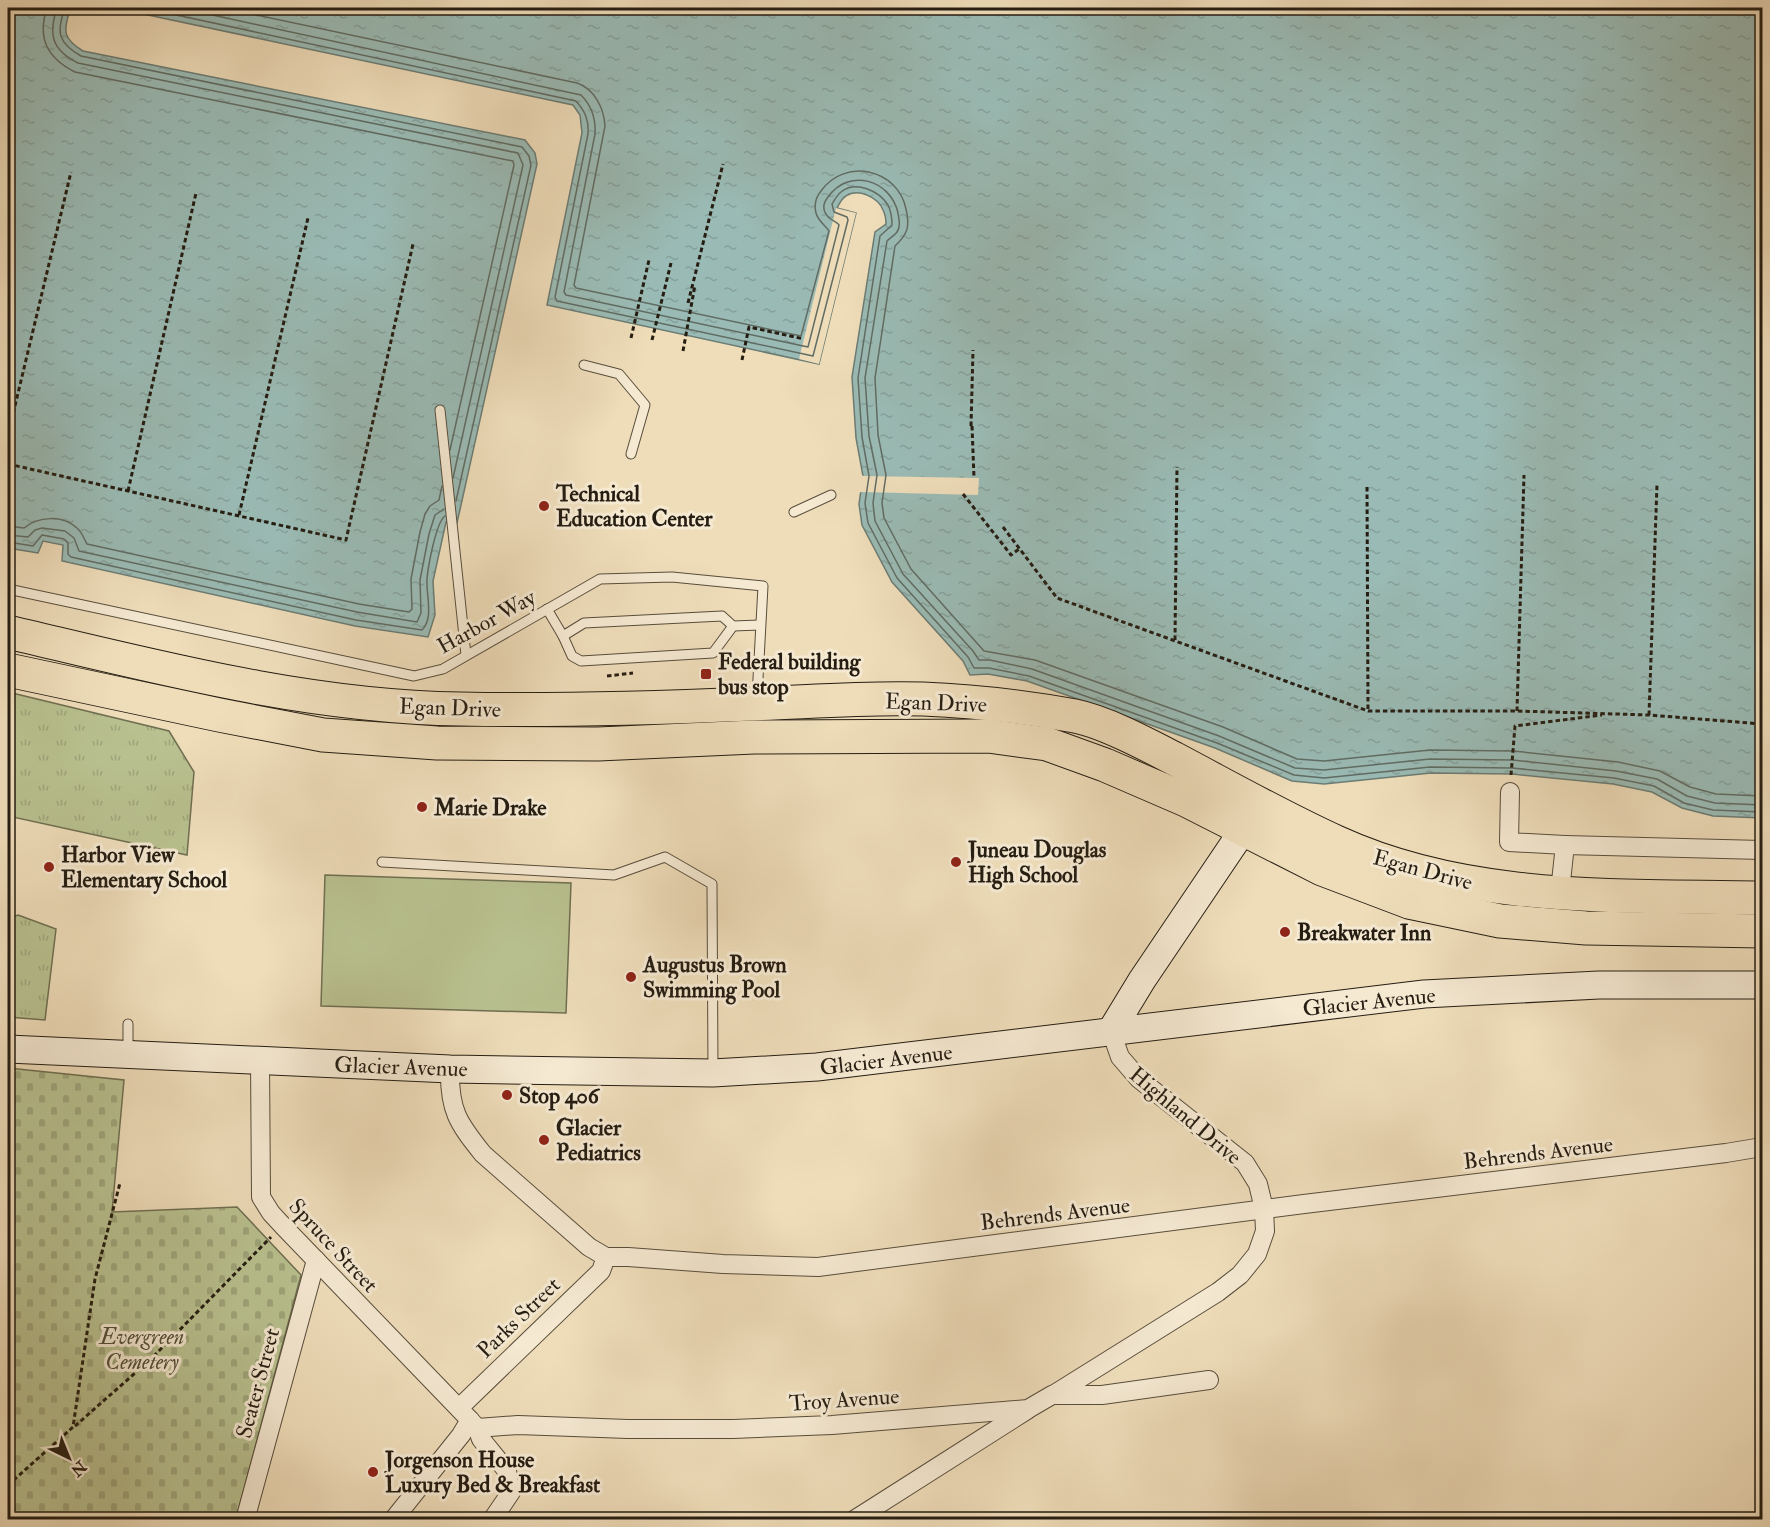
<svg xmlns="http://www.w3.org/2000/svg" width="1770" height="1527" viewBox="0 0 1770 1527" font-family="'IM FELL Double Pica',serif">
<defs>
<pattern id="cemetery-stones" width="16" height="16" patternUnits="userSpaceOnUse" patternTransform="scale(1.5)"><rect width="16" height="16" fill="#b9c190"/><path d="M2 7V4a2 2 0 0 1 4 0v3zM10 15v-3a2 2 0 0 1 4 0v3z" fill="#9fa57b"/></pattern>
<pattern id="park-tufts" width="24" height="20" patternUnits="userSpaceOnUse" patternTransform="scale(1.5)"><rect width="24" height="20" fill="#b9c190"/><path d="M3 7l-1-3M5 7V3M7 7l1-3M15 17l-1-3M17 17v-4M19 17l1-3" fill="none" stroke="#9fa57b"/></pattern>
<pattern id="water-ripples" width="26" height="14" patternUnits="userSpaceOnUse" patternTransform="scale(1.5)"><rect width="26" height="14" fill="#9abbb5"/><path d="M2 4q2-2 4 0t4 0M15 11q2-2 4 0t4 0" fill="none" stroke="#85a09b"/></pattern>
</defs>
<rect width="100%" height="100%" fill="#efddba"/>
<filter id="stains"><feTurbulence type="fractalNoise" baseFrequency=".00333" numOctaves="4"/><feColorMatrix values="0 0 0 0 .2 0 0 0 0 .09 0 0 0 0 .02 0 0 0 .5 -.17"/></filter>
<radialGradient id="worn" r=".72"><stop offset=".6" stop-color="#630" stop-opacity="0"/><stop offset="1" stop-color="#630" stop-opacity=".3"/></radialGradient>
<path fill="url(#cemetery-stones)" stroke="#6f6f51" stroke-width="1.5" d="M8,1068l116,12 -12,132 125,-5 64,68 -65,244 -228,1z"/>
<g fill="url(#park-tufts)" stroke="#6f6f51" stroke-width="1.5">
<path d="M8,692l161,39 25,41 -7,83 -179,-39z"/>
<path d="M18,915l38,14 -11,91 -37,-3v-98z"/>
</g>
<path fill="#b9c190" stroke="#6f6f51" stroke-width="1.5" d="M325,875l246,8 -5,130 -245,-7z"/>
<g fill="url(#water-ripples)" stroke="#6b7c74" stroke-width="1.5">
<path d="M8,8h70l-8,2c-7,21 -7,29 13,41l442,89 10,13 2,11 -80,359 -11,-1 -13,59 2,34 -7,22 -73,-11 -293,-65 1,-16 -20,-4 -5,12 -30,-5z"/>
<path d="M115,8h1647v810l-49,-2 -31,-8 -30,-16 -39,-8 -101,-10 -81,-1 -107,11 -32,-3 -77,-33 -188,-67 -39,-7 -18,1 -7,-14 -71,-79 -30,-57 -3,-21 4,-28 -7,-38 -4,-61 23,-145 11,-8c0,-4 -1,-10 -3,-14 -5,-13 -25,-22 -37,-14 -4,2 -7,8 -9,12l19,5 -37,151 -272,-59 35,-172 -2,-18 -7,-10z"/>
</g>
<g fill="#efddba">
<path d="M836,208l20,5 -37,151 -20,-5z"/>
<path d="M859,472l4,4 116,2 -1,17 -117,-3 -4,2z"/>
</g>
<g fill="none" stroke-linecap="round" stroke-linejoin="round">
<g stroke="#606c64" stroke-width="1.5">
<path d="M47,8c-10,30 0,50 28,64l438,89 1,4 -64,285"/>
<path d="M57,8c-9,27 -5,42 21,55l440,90 5,12 -70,313"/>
<path d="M65,8c-9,24 -7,35 16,48l441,91 7,9 2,9 -75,336"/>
<path d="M144,8l432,93c9,10 13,19 12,33l-33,163 2,4 256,55 35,-136 -1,-3 -13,-5 -2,-8c2,-3 5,-9 9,-12 15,-12 38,-1 47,13 3,6 4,13 4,20l-12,11 -22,142 4,59 7,39 -4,27 3,20 29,55 71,79 6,11h15l40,8 188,67 77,32 30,3 106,-11 82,1 102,10 40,8 30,17 29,7 49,2"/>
<path d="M180,8l401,87c11,11 15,23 14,39l-31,158 2,3 242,52 31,-122c-3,-4 -10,-5 -13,-11 -4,-6 -2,-12 2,-17 21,-30 63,-17 70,16 1,7 3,13 -1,19 -2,3 -7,6 -10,9l-22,137 4,58 8,39 -4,28 2,18 28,53 70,77 6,9h11l42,9 187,67 76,32 29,2 106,-11 83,1 103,11 41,8 30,17 28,7 47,2"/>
<path d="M223,8l354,75c18,6 27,26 28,43l-31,159 2,3 225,48 28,-105c-4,-6 -11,-10 -13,-18 -2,-8 0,-16 5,-22 24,-34 77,-22 85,18 4,17 2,25 -11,37l-20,132 3,57 8,40 -4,28 2,15 27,51 73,82 51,9 188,67 74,32 27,2 106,-11 83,1 105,11 42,9 30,16 26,7 46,2"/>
<path d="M8,526l16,2c14,-12 39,-13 53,0 5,4 7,11 10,16l272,60 50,8 3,-3 -1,-30 9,-47 5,-18 5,-8 9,-6 3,-14"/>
<path d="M8,535l20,2 7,-7 7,-2 23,3 9,7 5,13 278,61 60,10 4,-9 -1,-33 9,-46 6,-19 9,-6"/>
<path d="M8,542l25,4 9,-11 22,4 4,4v11l3,3 285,63 66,10c12,-12 4,-34 5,-51 1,-12 9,-57 18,-63"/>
</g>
<defs>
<g id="lane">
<path d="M584,365l35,9 26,31 -14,49"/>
<path d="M440,410l26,245"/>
<path d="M794,512l37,-17"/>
<path d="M8,589l406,87 29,-7 157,-90 72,-2 91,9 -6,111"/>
<path d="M547,609l16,27 9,20 9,5 132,-8 20,-27"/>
<path d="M563,636l21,-13 138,-7 11,10 27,-1"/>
<path d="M382,862l232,13 51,-18 47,27 1,188"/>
<path d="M128,1024v28"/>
</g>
<g id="street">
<path d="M1510,792l-1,50 56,3"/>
<path d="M1559,900l6,-55 197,5"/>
<path d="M260,1061l1,136 10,16 12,13 187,194 7,8 4,11 26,32 4,21 -19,28"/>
<path d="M450,1069c-1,41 8,54 33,85l106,93 17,10h22l95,7 95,3 486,-63 422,-51 36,-6"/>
<path d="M1053,1395l165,-103 22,-17 17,-21 8,-23 -1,-22 -6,-25 -13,-21 -106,-84 -19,-22 -9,-26"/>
<path d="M459,1408l142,-137 5,-14"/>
<path d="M477,1428l41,-3 110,4h105l99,-4 196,-16 24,-14h50l107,-15"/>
<path d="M245,1520l71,-260"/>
<path d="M393,1520l68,-85 9,-15"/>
<path d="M854,1520l173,-110"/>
</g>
<g id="secondary">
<path d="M1111,1031l31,-51 112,-166"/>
<path d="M8,1049l442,20 263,4 104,-6 607,-73 175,-9h163"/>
</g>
<g id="highway">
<path d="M8,632c149,35 299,75 453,77 97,2 194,-1 290,-5 57,-2 114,-7 172,-5 50,2 102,8 152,17 30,6 73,29 100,43 53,28 106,58 161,83 133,61 283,53 426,56"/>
<path d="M8,670l211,45 104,20 114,8 161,1 156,-7 234,-1 59,8 58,21 81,35 136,69 87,33 91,19 86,7 176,3"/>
</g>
</defs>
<use href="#lane" stroke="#584d3c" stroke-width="11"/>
<use href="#street" stroke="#584d3c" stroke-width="20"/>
<use href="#secondary" stroke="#251d12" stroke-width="29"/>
<use href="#highway" stroke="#251d12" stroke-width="35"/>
<g stroke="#251d12" stroke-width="3" stroke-dasharray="4.5 3" stroke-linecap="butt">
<path d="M688,303l35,-139"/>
<path d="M631,338l18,-78"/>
<path d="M652,340l19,-77"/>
<path d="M683,351l12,-66"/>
<path d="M742,360l7,-33 55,12"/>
<path d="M971,426l2,-76"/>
<path d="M972,426l2,52"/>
<path d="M8,435l63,-263"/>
<path d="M8,464l338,76 67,-296"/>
<path d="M1367,487l1,224"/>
<path d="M128,491l68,-298"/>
<path d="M963,494l48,61 8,-6"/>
<path d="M239,515l69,-297"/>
<path d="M1003,527l54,71 311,113h149l132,4 113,9"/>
<path d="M1175,640l2,-173"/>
<path d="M607,676l26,-3"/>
<path d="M1517,711l7,-236"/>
<path d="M1649,715l8,-231"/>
<path d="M1757,724l5,-217"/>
<path d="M1511,775l4,-49 87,-11"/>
<path d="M75,1426l76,-67 120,-122"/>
<path d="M8,1485l65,-58 22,-148 25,-96"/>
</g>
<use href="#lane" stroke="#f5e9d2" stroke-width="9"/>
<use href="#street" stroke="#f5e9d2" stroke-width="18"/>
<use href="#secondary" stroke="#f5e9d2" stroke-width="27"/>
<use href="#highway" stroke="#efddba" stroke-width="33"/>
</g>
<g fill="#8f2418" stroke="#f5e9d2" stroke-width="2">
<circle cx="544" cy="506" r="6"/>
<rect x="700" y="668" width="12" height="12" rx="3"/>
<circle cx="422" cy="807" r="6"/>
<circle cx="956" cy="862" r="6"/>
<circle cx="49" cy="867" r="6"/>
<circle cx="1285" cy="932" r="6"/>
<circle cx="631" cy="977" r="6"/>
<circle cx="507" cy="1095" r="6"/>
<circle cx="544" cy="1140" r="6"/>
<circle cx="373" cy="1472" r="6"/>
</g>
<g text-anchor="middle" stroke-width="6" stroke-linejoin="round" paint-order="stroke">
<g font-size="22" font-weight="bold" fill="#251d12" stroke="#f5e9d2" text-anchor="start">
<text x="556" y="501">Technical<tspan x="556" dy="25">Education Center</tspan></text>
<text x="718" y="669">Federal building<tspan x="718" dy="25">bus stop</tspan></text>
<text x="434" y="815">Marie Drake</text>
<text x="968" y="857">Juneau Douglas<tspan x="968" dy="25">High School</tspan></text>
<text x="61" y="862">Harbor View<tspan x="61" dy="25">Elementary School</tspan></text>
<text x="1297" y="940">Breakwater Inn</text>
<text x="643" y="972">Augustus Brown<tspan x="643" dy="25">Swimming Pool</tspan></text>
<text x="519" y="1103">Stop 406</text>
<text x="556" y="1135">Glacier<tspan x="556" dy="25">Pediatrics</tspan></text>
<text x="385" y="1467">Jorgenson House<tspan x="385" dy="25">Luxury Bed &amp; Breakfast</tspan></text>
</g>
<g font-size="22" fill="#251d12" stroke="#f5e9d2">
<text transform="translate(486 621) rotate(-29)" y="8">Harbor Way</text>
<text transform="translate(936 702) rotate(2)" y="8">Egan Drive</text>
<text transform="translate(450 707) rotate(2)" y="8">Egan Drive</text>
<text transform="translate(1423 869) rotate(15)" y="8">Egan Drive</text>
<text transform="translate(1369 1001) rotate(-6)" y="8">Glacier Avenue</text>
<text transform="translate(886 1059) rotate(-7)" y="8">Glacier Avenue</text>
<text transform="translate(401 1066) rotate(2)" y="8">Glacier Avenue</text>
<text transform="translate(1186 1115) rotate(40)" y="8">Highland Drive</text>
<text transform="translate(1538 1152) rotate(-7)" y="8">Behrends Avenue</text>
<text transform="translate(1055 1213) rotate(-7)" y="8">Behrends Avenue</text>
<text transform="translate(334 1245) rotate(47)" y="8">Spruce Street</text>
<text transform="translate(518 1317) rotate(-44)" y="8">Parks Street</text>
<text transform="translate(257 1383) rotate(-75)" y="8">Seater Street</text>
<text transform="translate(844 1399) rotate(-4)" y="8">Troy Avenue</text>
</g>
<g font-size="22" font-style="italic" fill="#514e38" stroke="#f5e9d2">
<text x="142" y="1344">Evergreen<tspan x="142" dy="25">Cemetery</tspan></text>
</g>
</g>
<rect width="1770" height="1527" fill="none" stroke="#efddba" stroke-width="30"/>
<rect x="9" y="9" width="1752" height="1509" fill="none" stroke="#251d12" stroke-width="3"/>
<rect x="15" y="15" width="1740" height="1497" fill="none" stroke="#251d12" stroke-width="1.5"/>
<g transform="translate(69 1458) rotate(137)" stroke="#f5e9d2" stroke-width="4.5" paint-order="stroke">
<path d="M0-4.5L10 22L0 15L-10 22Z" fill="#251d12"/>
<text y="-9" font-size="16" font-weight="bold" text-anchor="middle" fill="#251d12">N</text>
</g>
<rect width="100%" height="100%" filter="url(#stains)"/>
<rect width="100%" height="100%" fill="url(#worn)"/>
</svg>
